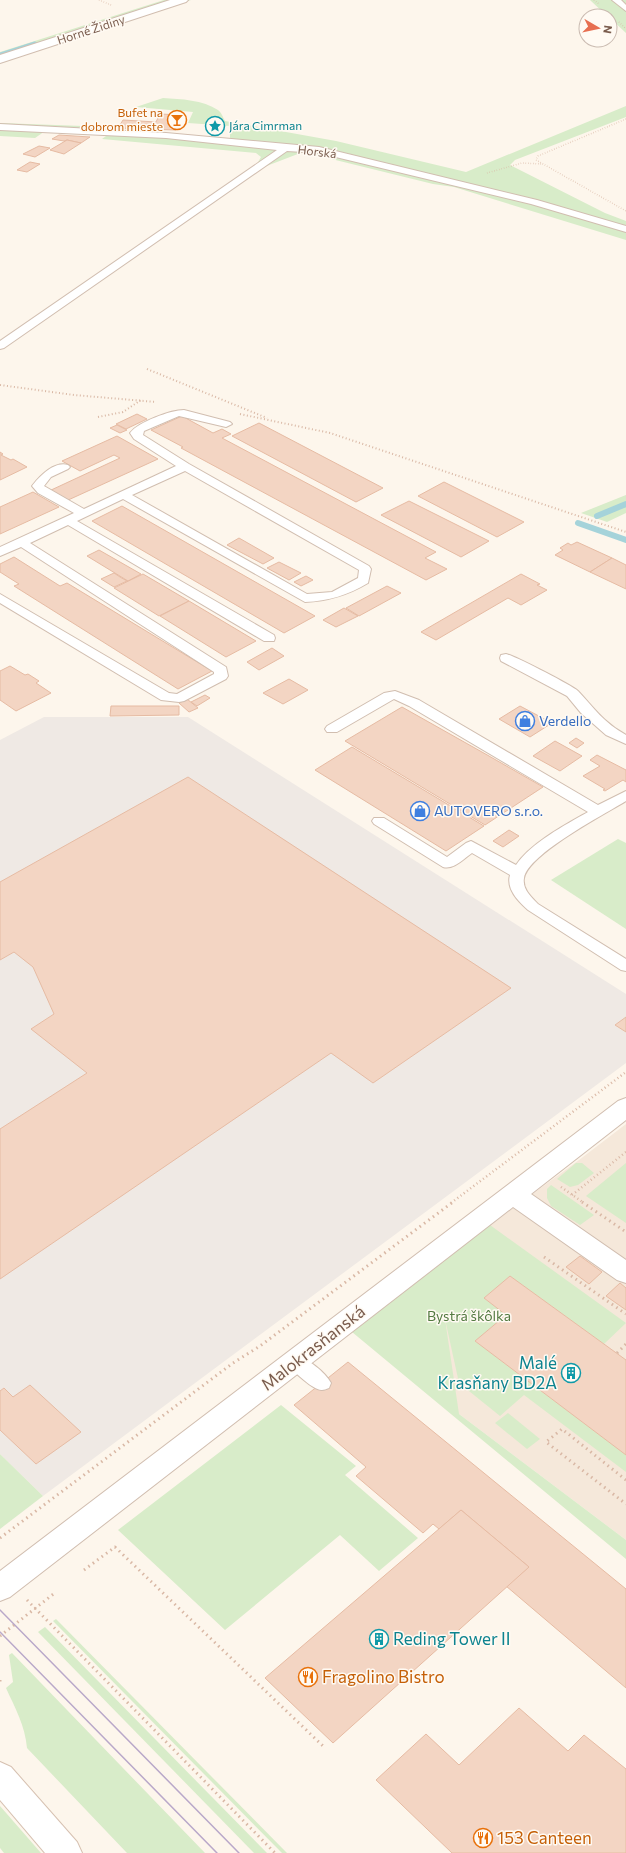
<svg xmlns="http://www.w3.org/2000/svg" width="626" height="1853" viewBox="0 0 626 1853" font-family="Commissioner,sans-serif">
<rect width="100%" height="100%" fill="#fdf6ec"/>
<path fill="#f5e8da" d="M626,1124v416l-167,-126 -105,-84 136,-105 89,-65z"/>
<path fill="#efe9e4" d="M44,717h144l438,277v69l-583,433 -43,-42v-714z"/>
<g fill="#d8ecc9">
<path d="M164,0h27l-191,63v-11z"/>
<path d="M590,0h36v33l-16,-15v-2h-3z"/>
<path d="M163,98c18,1 40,2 55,12 3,2 5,7 7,11l111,20 130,31 160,-66v11l-111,43 -5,5 95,48 21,8v19l-172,-53 -21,-3 -130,-32 -39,15 -7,-3 4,-7 -5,-4 -154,-14 8,-6 120,9v-16l-42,-3 5,-11 -57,-5z"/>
<path d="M0,123l83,3 -5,2 -27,-1 -16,11 -35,-2z"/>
<path d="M626,495v18l-19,9 -26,-9z"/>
<path d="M618,839l8,4v86l-75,-49z"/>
<path d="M576,1163h6l12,10 -16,12 -8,2 -13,-8z"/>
<path d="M626,1163v60l-40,-27z"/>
<path d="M551,1185l43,30 -14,10 -29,-19 -4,-8v-9z"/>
<path d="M490,1225l136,98 -22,21 -94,-68 -26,22 22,17 -31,26 151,114v17l-102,-77 -24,21 -41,-33 -14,-64 14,95 167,126v19l-274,-227z"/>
<path d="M281,1405l75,61 -11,9 73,63 -39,33 -39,-36 -115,95 -107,-100z"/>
<path d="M508,1413l32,26 -13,10 -32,-26z"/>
<path d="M0,1454l43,42 -43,33z"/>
<path d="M56,1619l231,234h-5l-229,-232z"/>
<path d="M45,1627l222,226h-13l-216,-221z"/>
<path d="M12,1653l193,200h-78l-100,-105c-2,-23 -12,-40 -21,-60l7,-6 -4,-27z"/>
<path d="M0,1806l41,47h-37l-4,-5z"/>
</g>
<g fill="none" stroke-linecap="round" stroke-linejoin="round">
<path stroke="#a5d3da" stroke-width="5" d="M0,55l35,-11"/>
<g stroke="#a5d3da" stroke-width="6">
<path d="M597,516l29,-12"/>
<path d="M578,523l48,17"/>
</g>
</g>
<g fill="#f3d5c3" stroke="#e6bba3">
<path d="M160,114l23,1 -7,15 -58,-2 5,-8 33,2z"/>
<path d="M59,135l31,2 -9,6 -14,-3 -3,1 -12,-2z"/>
<path d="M67,140l14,3 -17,11 -14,-4z"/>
<path d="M39,146l11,2 -15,9 -12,-3z"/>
<path d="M30,162l10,2 -13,8 -10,-2z"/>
<path d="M137,414l10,5 -21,10 -10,-5z"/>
<path d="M182,416l31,17 9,-4 9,5 -9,4 214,114 -11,6 22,11 -21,11 -245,-132 2,-1 -32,-17z"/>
<path d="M259,423l124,65 -27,14 -124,-66z"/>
<path d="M117,425l10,5 -7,3 -10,-5z"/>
<path d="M117,436l41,23 -92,42 -17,-10 71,-33 -6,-3 -34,16 -18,-10z"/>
<path d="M0,452l3,2 -2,1 10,5 2,-1 14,8 -27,13z"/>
<path d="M444,482l80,40 -27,15 -79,-41z"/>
<path d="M33,492l26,15 -59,27v-27z"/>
<path d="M409,501l80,40 -28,16 -80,-42z"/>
<path d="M122,506l193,110 -31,17 -192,-112z"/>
<path d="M239,538l35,20 -11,6 -36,-19z"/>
<path d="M577,542l35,16 -22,14 -35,-17 8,-5 -3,-2 8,-5 3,2z"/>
<path d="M99,550l42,24 -13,7 -41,-25z"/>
<path d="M14,557l46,29 7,-3 145,88 -34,18 -164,-103 5,-2 -19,-12v-8z"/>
<path d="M612,558l14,7v24l-36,-17z"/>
<path d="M279,562l22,11 -12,7 -22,-12z"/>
<path d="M114,573l6,4 7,4 -13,6 -13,-8z"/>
<path d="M143,574l46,27 -30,15 -45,-28z"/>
<path d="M521,574l19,10 -3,1 10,5 -26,15 -13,-7 -72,42 -15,-8z"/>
<path d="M306,576l7,4 -12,6 -7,-4z"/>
<path d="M387,586l14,7 -42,23 -13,-8z"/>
<path d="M189,601l67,40 -30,16 -66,-41z"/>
<path d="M344,608l14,8 -22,11 -13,-7z"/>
<path d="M272,648l12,8 -25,14 -12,-8z"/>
<path d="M10,666l15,9 3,-1 11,7 -3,2 15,10 -35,18 -16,-11v-29z"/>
<path d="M289,679l19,11 -25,14 -20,-11z"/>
<path d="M205,695l5,3 -13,8 -6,-4z"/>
<path d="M187,699l11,9 -9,4 -10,-9z"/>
<path d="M111,706h68v9l-69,1z"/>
<path d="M520,706l32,17 -22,14 -31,-18z"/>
<path d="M402,707l87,49 54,31 -58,38 -140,-84z"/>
<path d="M576,738l8,5 -7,5 -8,-5z"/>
<path d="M555,741l27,15 -22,15 -27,-15z"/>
<path d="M352,747l35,21 97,58 -38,25 -131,-81z"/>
<path d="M597,755l29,15v12l-3,-2 -18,11 -2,-1 2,-1 -22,-13 17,-10 -10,-6z"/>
<path d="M188,777l323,211 -138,95 -42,-30 -331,226v-150l87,-56 -56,-44 23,-15 -21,-47 -19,-15 -14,8v-78z"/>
<path d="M509,830l10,6 -16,11 -10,-6z"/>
<path d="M626,1017v15l-11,-7z"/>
<path d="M580,1256l22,16 -13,12 -23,-17z"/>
<path d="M510,1276l116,84v95l-151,-114 31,-26 -22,-17z"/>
<path d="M620,1283l6,5v22l-20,-14z"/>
<path d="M348,1362l278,227v99l-120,-102 23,-19 -68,-57 -22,19 -6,-5 -10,9 -67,-57 10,-9 -72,-62z"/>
<path d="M30,1385l51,47 -45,32 -36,-34v-39l4,-3 9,9z"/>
<path d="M461,1510l68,57 -196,176 -68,-65z"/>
<path d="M519,1708l49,43 16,-16 42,34v84h-174l-76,-73 50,-46 33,31z"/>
</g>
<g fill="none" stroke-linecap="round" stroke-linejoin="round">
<defs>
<g id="service">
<path d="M612,0h9l5,5v6z"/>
<path d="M0,124l166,9 153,14 218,53 89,26v6l-95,-28 -212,-51 -32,-2 -283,197 -4,1v-8l277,-191 -111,-12 -166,-8z"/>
<path d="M184,410l46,12 2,2 -6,3 -47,-11 -35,15 -1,4 46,29 180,102 2,3 -3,14c-20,12 -39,18 -63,19l-182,-103 -46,22 197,114 1,3 -1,3h-10l-196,-116 -38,18 196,124 2,9 -2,3 -42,22 -5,1 -18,-2 -161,-97v-9l169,99 8,1 37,-20v-2l-193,-125 -21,9v-9l74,-34 -36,-20 -6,-7c8,-10 22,-25 36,-21l2,2 -2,2 -17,8 -7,9 40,23 92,-43 -42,-27 -4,-6c8,-11 41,-23 54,-23zM185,471l174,99 -1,8 -26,14 -25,2 -175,-99z"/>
<path d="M506,654c9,2 65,31 72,37 16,17 26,32 48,44v9l-20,-9 -25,-22 -14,-17 -66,-35 -1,-3 1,-3z"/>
<path d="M395,691l24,9 179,105 28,-14v10c-21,13 -98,53 -102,77 -2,11 7,19 14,26l88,55v12l-5,-1 -93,-60c-10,-9 -22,-21 -18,-35l-38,-22c-9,6 -18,17 -29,14l-69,-43 -2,-3 2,-3h10l63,39 19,-14 5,-2 45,24c15,-22 49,-40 72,-53l-179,-106 -15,-7 -57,33h-10l-2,-3 2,-3 57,-33z"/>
<path d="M296,1355c12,4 29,17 35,28l-2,5c-3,1 -5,2 -7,2 -8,1 -32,-21 -35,-28l3,-5z"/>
</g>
<g id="minor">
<path d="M170,0h18l-2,2 -186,61v-8z"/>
<path d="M626,1098v22l-95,74 95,66v23l-9,-3 -104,-73 -503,390 -10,4v-30l618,-470z"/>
</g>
<path id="secondary" d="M0,1762l11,5 66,75 5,11h-37l-45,-53z"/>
</defs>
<use href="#service" stroke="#d1beb0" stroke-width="2"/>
<use href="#minor" stroke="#d1beb0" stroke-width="2"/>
<use href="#secondary" stroke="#d6c0b0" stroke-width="2"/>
<g stroke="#d9b8a5" stroke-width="1.5" stroke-dasharray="0.5 2" stroke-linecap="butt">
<path d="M99,0l12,5"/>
<path d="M594,0l5,4"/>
<path d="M619,22l7,7"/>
<path d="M626,119l-88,37 -2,4 90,51"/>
<path d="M487,173l35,-10 19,1"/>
</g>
<g stroke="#d9b8a5" stroke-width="2" stroke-dasharray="1 2.5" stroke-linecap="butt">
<path d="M147,369l120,49"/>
<path d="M0,385l74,10 82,7"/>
<path d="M240,414l90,19 296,99"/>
<path d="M98,417l25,-5 18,-12"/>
</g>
<g stroke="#d9b8a5" stroke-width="2.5" stroke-dasharray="1 3" stroke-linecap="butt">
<path d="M561,1187l23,16"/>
<path d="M572,1195l54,-43"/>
<path d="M451,1203l175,-131"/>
</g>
<g stroke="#d9b8a5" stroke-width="3" stroke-dasharray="1.5 4" stroke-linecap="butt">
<path d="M582,1202l44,30"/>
<path d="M544,1257l82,57"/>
<path d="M617,1353l9,-9"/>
<path d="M626,1480l-64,-51 -16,13 80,62"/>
<path d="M0,1538l233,-175 27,-17 193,-144"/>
<path d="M84,1570l31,-23 208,199"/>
<path d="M27,1600l248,253"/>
<path d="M0,1636l56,-44"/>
<path d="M0,1680v2"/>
</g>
<use href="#service" fill="#fff" fill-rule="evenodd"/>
<use href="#minor" fill="#fff" fill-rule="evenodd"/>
<use href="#secondary" fill="#fff" fill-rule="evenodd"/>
<g stroke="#b9a8c9" stroke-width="1.5">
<path d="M0,1610l239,243"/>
<path d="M0,1632l217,221"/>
</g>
</g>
<defs>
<symbol id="bar-ring" viewBox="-11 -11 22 22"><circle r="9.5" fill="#fffaf3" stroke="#e8710a" stroke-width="1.5"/><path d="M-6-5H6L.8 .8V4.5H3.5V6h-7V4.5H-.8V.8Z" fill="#e8710a"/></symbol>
<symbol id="sight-ring" viewBox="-11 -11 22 22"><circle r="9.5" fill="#fffaf3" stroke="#0f9aa8" stroke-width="1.5"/><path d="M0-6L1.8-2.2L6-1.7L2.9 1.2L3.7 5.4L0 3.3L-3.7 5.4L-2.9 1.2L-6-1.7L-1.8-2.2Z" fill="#0f9aa8"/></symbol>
<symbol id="shop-ring" viewBox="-11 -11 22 22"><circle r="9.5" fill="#fffaf3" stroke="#3f7fe0" stroke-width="1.5"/><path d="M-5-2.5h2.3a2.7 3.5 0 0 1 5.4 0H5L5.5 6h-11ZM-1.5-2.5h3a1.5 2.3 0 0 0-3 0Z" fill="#3f7fe0"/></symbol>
<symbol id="building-ring" viewBox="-11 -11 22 22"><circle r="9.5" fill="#fffaf3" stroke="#0f9aa8" stroke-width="1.5"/><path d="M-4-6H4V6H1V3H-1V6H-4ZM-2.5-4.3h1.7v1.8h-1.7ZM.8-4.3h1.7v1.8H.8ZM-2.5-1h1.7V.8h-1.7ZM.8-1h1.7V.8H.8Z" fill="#0f9aa8"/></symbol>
<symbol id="restaurant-ring" viewBox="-11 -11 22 22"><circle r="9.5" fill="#fffaf3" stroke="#e8710a" stroke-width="1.5"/><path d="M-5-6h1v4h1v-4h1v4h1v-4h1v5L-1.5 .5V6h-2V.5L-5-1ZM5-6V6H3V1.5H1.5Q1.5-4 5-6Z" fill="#e8710a"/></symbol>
</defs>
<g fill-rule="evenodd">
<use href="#bar-ring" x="166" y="109" width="22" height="22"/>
<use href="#sight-ring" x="204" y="115" width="22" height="22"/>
<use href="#shop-ring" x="514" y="710" width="22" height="22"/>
<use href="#shop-ring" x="409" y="800" width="22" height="22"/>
<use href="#building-ring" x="560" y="1362" width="22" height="22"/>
<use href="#building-ring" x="368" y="1628" width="22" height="22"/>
<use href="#restaurant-ring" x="297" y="1666" width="22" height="22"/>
<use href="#restaurant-ring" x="472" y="1827" width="22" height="22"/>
</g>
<g text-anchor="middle" stroke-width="3" stroke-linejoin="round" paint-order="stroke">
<g font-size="12" fill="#7a5c4d" stroke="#fffaf3">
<text transform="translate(91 30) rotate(-18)" y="4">Horné Židiny</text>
<text transform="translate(317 152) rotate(7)" y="4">Horská</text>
</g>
<g font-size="12" fill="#c56008" stroke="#fffaf3" text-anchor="end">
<text x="163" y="117">Bufet na<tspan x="163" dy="14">dobrom mieste</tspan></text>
</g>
<g font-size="12" fill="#0d838f" stroke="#fffaf3" text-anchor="start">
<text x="229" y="130">Jára Cimrman</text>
</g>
<g font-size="14" fill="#366cbe" stroke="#fffaf3" text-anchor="start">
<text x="539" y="726">Verdello</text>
<text x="434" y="816">AUTOVERO s.r.o.</text>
</g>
<g font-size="14" fill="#537a41" stroke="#fffaf3">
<text x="469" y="1321">Bystrá škôlka</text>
</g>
<g font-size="17" fill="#7a5c4d" stroke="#fffaf3">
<text transform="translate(313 1348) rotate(-38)" y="6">Malokrasňanská</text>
</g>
<g font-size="17" fill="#0d838f" stroke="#fffaf3" text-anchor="end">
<text x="557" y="1369">Malé<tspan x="557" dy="20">Krasňany BD2A</tspan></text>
<text x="393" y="1645" text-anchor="start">Reding Tower II</text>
</g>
<g font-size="17" fill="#c56008" stroke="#fffaf3" text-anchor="start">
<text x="322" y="1683">Fragolino Bistro</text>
<text x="497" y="1844">153 Canteen</text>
</g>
</g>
<g transform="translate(598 28) rotate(99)"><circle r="19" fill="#fffaf3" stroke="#cabbb1"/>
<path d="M0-3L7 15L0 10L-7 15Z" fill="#e76f51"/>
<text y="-6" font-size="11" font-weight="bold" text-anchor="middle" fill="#7a5c4d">N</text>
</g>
</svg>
